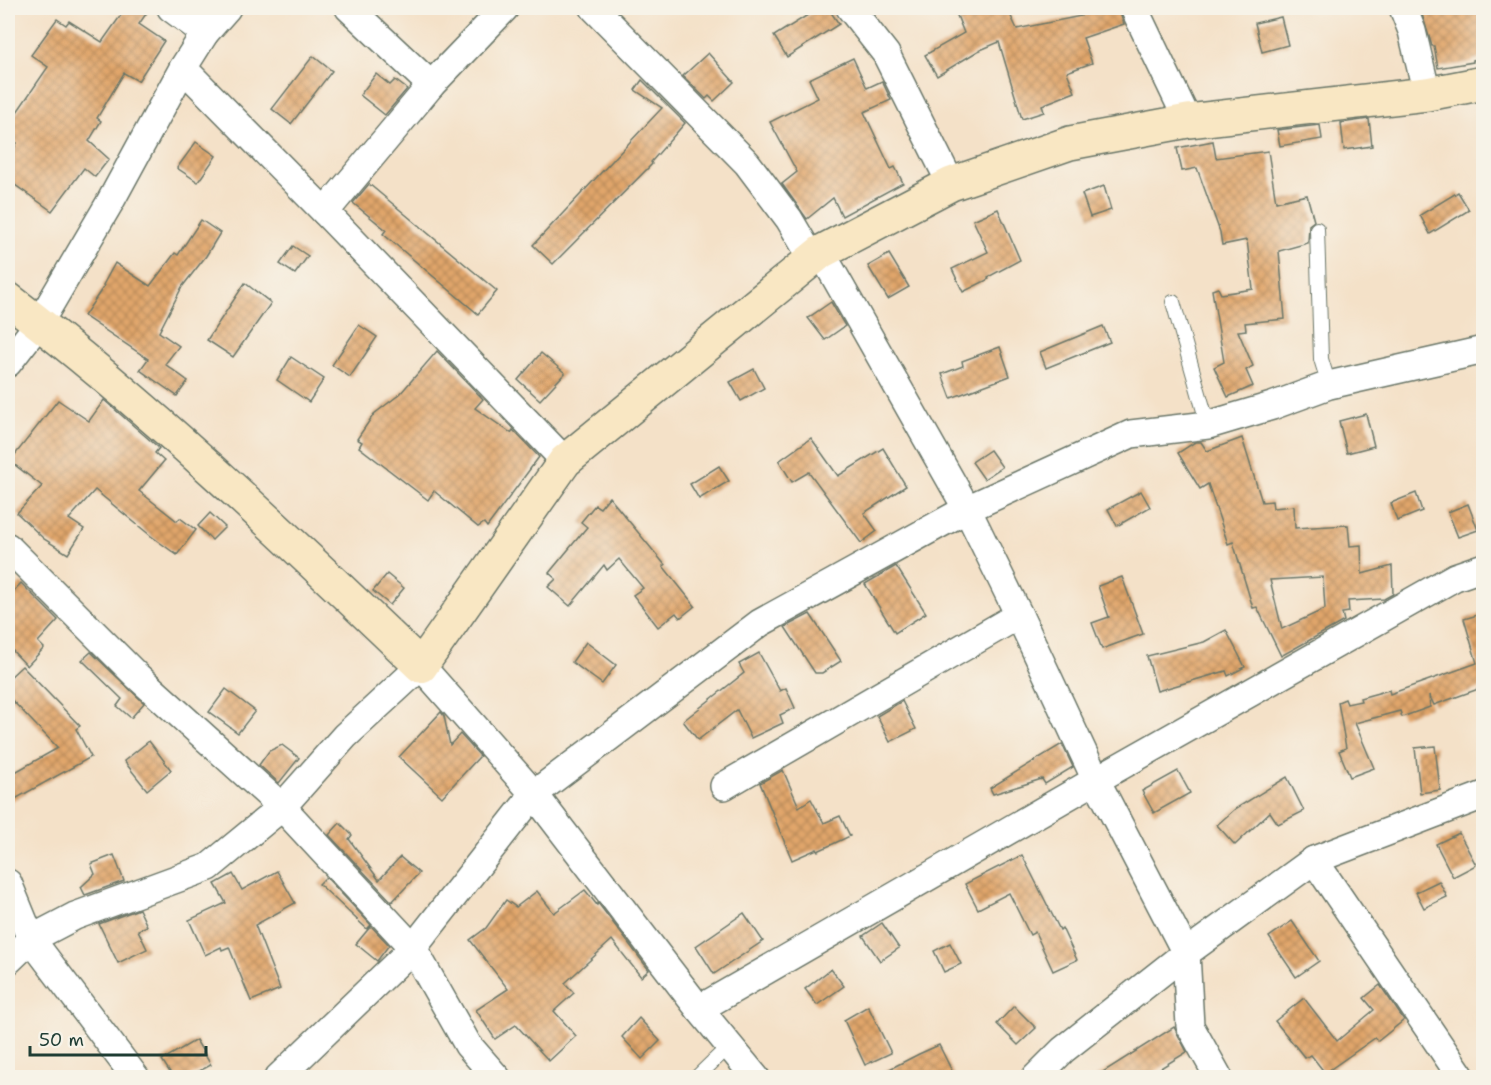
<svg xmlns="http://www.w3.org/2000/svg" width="1491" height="1085" viewBox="0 0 1491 1085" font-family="'Shantell Sans',sans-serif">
<defs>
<pattern id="building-cross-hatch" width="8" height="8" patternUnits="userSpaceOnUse" patternTransform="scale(1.5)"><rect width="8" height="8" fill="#e1a66b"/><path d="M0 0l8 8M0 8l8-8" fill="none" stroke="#b68859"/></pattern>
</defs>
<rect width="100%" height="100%" fill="#f7f3e8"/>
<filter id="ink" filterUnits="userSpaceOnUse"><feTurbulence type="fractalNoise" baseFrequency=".0167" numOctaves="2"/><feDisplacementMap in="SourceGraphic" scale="12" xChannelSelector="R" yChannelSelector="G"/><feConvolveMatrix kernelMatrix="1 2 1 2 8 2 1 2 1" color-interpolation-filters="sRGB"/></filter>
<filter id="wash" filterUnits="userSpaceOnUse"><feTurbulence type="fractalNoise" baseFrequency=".008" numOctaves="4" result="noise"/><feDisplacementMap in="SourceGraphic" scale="24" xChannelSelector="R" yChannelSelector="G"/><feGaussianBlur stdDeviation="1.35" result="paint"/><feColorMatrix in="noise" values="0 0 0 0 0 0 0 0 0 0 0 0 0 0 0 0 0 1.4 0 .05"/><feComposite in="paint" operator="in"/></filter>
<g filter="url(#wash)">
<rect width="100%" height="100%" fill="#f4e1c8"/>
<g id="blocks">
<g fill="url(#building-cross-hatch)" fill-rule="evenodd">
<path d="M126,8h24l-11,16 25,17 -26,40 -14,-8 -27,45 4,3 -12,20 20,18 -14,18 -11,-9 -32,43 -44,-31v-20l9,-17 -9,-6v-27l7,5 33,-48 -17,-12 26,-36 9,6 3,-4 33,21z"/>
<path d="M819,8h9l11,16 -52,33 -13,-21z"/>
<path d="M954,8h53l10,21 64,-13 -3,-8h40l6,16 -41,14 9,25 -25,9 8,20 -33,13 2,7 -22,7 -23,-77 -21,9 -41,25 -12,-21 39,-22z"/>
<path d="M1420,8h45l1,5 18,-4v49l-11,2v2l-35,6 -4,-22h-2z"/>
<path d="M1281,17l7,28 -26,7 -7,-29z"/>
<path d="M708,53l26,29 -20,19 -5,-5 -3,3 -23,-23z"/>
<path d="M313,56l19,15 -41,53 -19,-15z"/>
<path d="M853,58l14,30 15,-7 9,19 -27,12 27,57 4,-2 8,16 -61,33 -9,-18 -26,21 -25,-35 15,-12 -27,-50 48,-24 -9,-19z"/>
<path d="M376,74l14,11 5,-5 12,9 -22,26 -25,-20z"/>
<path d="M642,80l43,43 -34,39 1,2 -99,100 -20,-19 129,-137 -27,-18z"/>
<path d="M1369,119l3,27 -28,4 -3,-27z"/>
<path d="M1320,125l2,14 -42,7 -3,-16z"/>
<path d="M1213,141l3,17 52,-7 8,51 31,-7 7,26 -5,4 -1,18 -29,8 6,68 -40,4 1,7 -8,1 15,35 -7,4 7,16 -25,11 -14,-30 10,-5 -12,-72 6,-2 3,6 32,-5 -6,-49 -25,5 -2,-13 -23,-64 -15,3 -5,-23z"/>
<path d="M196,142l20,14 -18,26 -21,-14z"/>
<path d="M369,184l128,107 -19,23 -95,-80 3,-4 -33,-27z"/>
<path d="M1104,186l7,24 -21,7 -8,-23z"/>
<path d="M1458,192l11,18 -39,24 -10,-19z"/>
<path d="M998,209l22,51 -32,17 1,2 -26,13 -11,-23 36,-17 -15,-32z"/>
<path d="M201,220l19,13 -14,23 -24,31 -23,45 20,14 -14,18 23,17 -11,15 -37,-26 8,-11 -64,-43 20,-30 -1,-1 12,-22 35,23 25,-33 3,2z"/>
<path d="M293,246l15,10 -13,18 -15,-10z"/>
<path d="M889,254l20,33 -21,12 -20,-33z"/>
<path d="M245,283l26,20 -38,54 -26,-17z"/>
<path d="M831,302l14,24 -20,14 -17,-22z"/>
<path d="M359,325l18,12 -27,40 -18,-12z"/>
<path d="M1103,326l7,16 -64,26 -6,-16z"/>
<path d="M1000,347l10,29 -59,22 -9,-24 21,-8 -1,-5z"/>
<path d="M437,351l46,48 -8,9 36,25 2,-3 26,27 -52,70 -3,-4 -6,4 -44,-36 -6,9 -69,-53 3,-5 -5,-3 17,-25 26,-20z"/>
<path d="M541,353l24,20 -25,27 -22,-20z"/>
<path d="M291,357l33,22 -15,23 -32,-22z"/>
<path d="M754,369l10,19 -23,13 -11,-19z"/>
<path d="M58,400l31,21 15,-21 55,48 -4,5 9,8 -25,30 38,30 3,-3 16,12 -19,25 -26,-19 -56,-46 -26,29 15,10 -16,25 -24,-15 -27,-26 25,-27 -32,-25z"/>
<path d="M1366,414l8,32 -27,7 -8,-32z"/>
<path d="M811,438l27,38 45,-28 23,38 -42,27 13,18 -16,12 -52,-71 -17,10 -13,-21z"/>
<path d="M1242,438l20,64 10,-1 1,7 21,-2 1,22 53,-3 2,21 11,-1 1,29 30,-8 1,28 -9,5 -36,2 1,11 -7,1 2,8 -63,35 -24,-49 -4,1 -20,-66 -5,2 -20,-60 -8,5 -22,-36 17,-11h6l6,9zM1323,577l2,32 -43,20 -12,-49z"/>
<path d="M990,450l12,17 -18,12 -12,-17z"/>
<path d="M719,466l10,15 -30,18 -9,-15z"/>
<path d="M1141,491l9,16 -33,19 -9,-17z"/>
<path d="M1416,493l6,18 -25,10 -6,-18z"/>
<path d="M609,497l56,68 -2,1 32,40 -15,12 -4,-5 -18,14 -25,-32 10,-7 -24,-29 -12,11 -3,-5 -34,41 -22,-19 8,-8 -7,-6 38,-46 -6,-5 14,-17 5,3z"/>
<path d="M1468,504l10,26 -20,7 -10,-25z"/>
<path d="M210,513l15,14 -13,13 -14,-14z"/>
<path d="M896,566l30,47 -31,20 -30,-49z"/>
<path d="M387,574l17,14 -14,17 -17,-14z"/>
<path d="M1122,577l21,57 -41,15 -10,-26 17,-6 -11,-31z"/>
<path d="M21,583l37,37 -20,22 6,6 -17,18 -19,-20v-49z"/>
<path d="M1484,613v74l-50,18 -5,-10 1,12 -28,10 -2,-6 -45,12 19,45 -24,9 -11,-26 7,-3 -8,-46 7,-3 2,5 14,-3 -1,-3 29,-8 1,4 87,-31 -13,-44z"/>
<path d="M810,614l31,47 -19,12h-7l-30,-46z"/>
<path d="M1226,630l19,37 -17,9 -2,-5 -69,20 -10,-35 57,-14z"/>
<path d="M586,642l30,23 -14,19 -30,-22z"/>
<path d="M91,652l53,51 -13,15 -14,-12 5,-7 -40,-39z"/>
<path d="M759,653l21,38 6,-3 9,20 -15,7 3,8 -32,15 -14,-28 -39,30 -15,-19 61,-48 -5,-9z"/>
<path d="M22,666l58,60 -4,3 15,28 -83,46v-27l50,-28 -50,-52v-17z"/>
<path d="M226,689l29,22 -17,22 -29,-21z"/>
<path d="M902,701l14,28 -26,13 -13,-26z"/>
<path d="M441,712l3,4 6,29 10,-11 20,22 -38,41 -43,-40z"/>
<path d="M149,741l22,29 -24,20 -23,-29z"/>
<path d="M1062,744l11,23 -28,17 -3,-5 -49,15 -3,-6z"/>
<path d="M282,745l17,13 -20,25 -20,-18 10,-14z"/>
<path d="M1435,746l5,44 -20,3 -5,-45z"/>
<path d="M783,770l16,37 12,-8 13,24 16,-7 10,20 -32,15 -1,-2 -25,11 -32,-77z"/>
<path d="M1178,771l12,22 -36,20 -12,-22z"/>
<path d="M1287,777l17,34 -26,13 -8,-12 -35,33 -18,-20 18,-16z"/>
<path d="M340,823l12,12 -3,4 30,41 21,-23 19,16 -27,29 -63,-67z"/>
<path d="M1459,833l17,32 -23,12 -17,-33z"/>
<path d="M114,855l10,26 -39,14 -4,-8 14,-13 -4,-10z"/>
<path d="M1022,855l38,75 2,-2 15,32 -24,11 -18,-39 -5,3 -21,-42 -31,16 -13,-25z"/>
<path d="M277,871l18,32 -40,22 25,64 -29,12 -22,-54 -7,3 -1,-3 -16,8 -16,-35 37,-17 -11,-19 18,-10 9,16z"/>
<path d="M326,877l45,48 -4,4 -48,-45z"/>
<path d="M1439,881l8,16 -23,11 -8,-16z"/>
<path d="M585,890l12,15 1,-2 51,67 -8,7 -29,-37 -47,43 9,10 -20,18 22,25 -27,25 -33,-36 -21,14 -19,-29 32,-21 -38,-49 16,-12 20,-28 10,7 21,-16 17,22z"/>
<path d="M139,909l8,17 -9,4 9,19 -29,14 -19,-39z"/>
<path d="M744,913l19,28 -49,33 -18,-28z"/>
<path d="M1292,921l27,40 -23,16 -27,-40z"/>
<path d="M882,923l17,25 -19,13 -17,-25z"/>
<path d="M371,926l18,19 -12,16 -21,-17z"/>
<path d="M950,943l11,21 -17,8 -10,-21z"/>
<path d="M831,969l13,17 -27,19 -12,-16z"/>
<path d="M1380,985l24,35 -26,21 -3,-3 -50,35 -14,-18 -6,3 -30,-37 29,-23 33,43 37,-31 -10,-12z"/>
<path d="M868,1006l23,47 -26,12 -21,-45z"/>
<path d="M1014,1006l22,22 -18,17 -21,-21z"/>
<path d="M639,1018l21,23 -18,18 -20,-22z"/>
<path d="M1174,1027l13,25 -41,25h-51z"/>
<path d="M196,1040l15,25 -23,12h-15l-11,-17z"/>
<path d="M939,1045l16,32h-81l45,-23z"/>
</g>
</g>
</g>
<g filter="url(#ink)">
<use href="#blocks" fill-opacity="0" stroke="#6a7668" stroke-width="1.5"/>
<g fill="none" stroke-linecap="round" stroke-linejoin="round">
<defs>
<g id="lane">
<path d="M1317,229l4,130 8,26"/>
<path d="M1173,302l35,123"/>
<path d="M696,1078l33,-32"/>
</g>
<g id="street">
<path d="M171,8l34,25"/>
<path d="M349,8l82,77"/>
<path d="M594,8l153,155 42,56 23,39"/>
<path d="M850,8l36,46 65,130"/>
<path d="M1134,8l54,113"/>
<path d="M1403,8l9,23 15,63"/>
<path d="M183,68l142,144 240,249"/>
<path d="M325,212l106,-127 74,-77"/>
<path d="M821,252l146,257 52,106 77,165 90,173 4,73 29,52"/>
<path d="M8,363l31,-40 70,-119 74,-136 22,-35 22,-25"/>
<path d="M8,547l129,129 145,131 131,141 55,97 29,33"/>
<path d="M724,786l295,-171"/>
<path d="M1314,860l148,218"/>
<path d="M8,883l23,56 105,139"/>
<path d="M8,961l23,-22 44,-23 134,-49 73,-60 63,-71 76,-70 113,128 165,215 57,69"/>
<path d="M699,1009l397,-229 359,-203 29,-10"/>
<path d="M278,1078l135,-130 121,-154 226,-171 207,-114 164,-75 77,-9 64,-19 57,-21 155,-35"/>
<path d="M1035,1078l28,-28 123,-97 128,-93 170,-65"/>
</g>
<path id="secondary" d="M8,299c147,112 280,240 413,367l144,-205 256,-209 130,-68 119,-41 118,-22 239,-27 57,-11"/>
</defs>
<use href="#lane" stroke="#6a7668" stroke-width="16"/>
<use href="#street" stroke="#6a7668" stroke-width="30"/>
<use href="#secondary" stroke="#6a7668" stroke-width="36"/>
<use href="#lane" stroke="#fff" stroke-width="14"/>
<use href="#street" stroke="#fff" stroke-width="27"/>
<use href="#secondary" stroke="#f9e7c3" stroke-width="33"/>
</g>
</g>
<rect width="1491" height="1085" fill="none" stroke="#f7f3e8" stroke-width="30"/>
<path d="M30 1046v9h176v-9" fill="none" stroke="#1f3d34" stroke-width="3"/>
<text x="39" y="1046" font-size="18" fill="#1f3d34" stroke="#f7f3e8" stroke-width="4.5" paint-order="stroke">50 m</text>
</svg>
